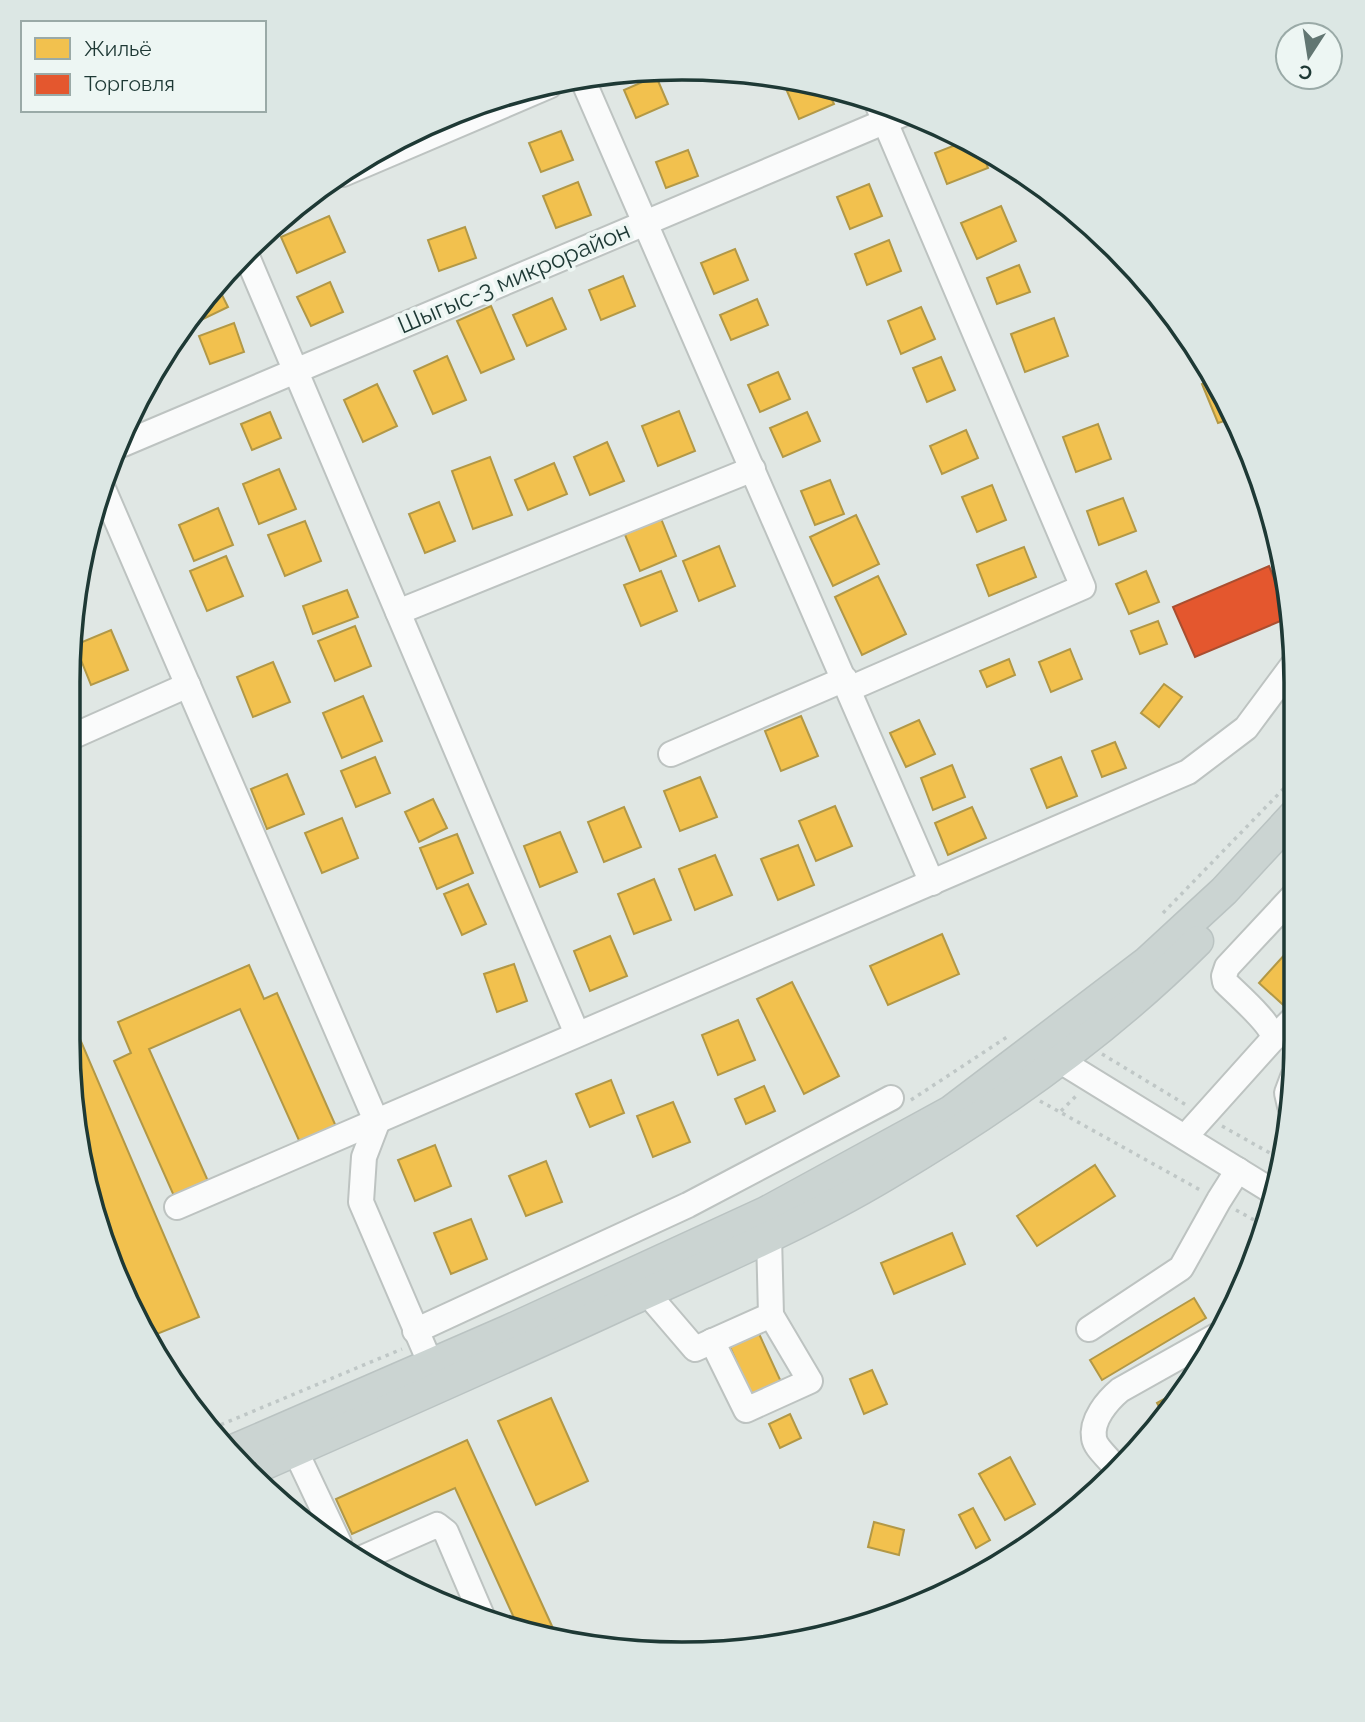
<svg xmlns="http://www.w3.org/2000/svg" width="1365" height="1722" viewBox="0 0 1365 1722" font-family="Raleway,sans-serif">
<rect width="100%" height="100%" fill="#e0e7e4"/>
<g fill="#f2c14e" stroke="#b29846" stroke-width="2">
<path d="M656,76l12,28 -32,14 -12,-28z"/>
<path d="M792,81l34,6 8,17 -35,15 -15,-35z"/>
<path d="M561,131l12,29 -32,12 -12,-29z"/>
<path d="M968,140l12,8 8,20 -41,16 -12,-31z"/>
<path d="M688,150l10,26 -32,12 -10,-26z"/>
<path d="M578,182l13,33 -35,13 -13,-32z"/>
<path d="M869,184l13,32 -32,13 -13,-32z"/>
<path d="M1001,206l15,35 -39,18 -16,-36z"/>
<path d="M329,216l16,36 -48,21 -16,-36z"/>
<path d="M465,227l11,31 -37,13 -11,-31z"/>
<path d="M889,240l12,31 -34,14 -12,-31z"/>
<path d="M735,249l13,31 -34,14 -13,-31z"/>
<path d="M1019,265l11,27 -33,12 -10,-26z"/>
<path d="M623,276l12,30 -34,14 -12,-30z"/>
<path d="M330,282l13,30 -32,14 -14,-29z"/>
<path d="M217,285l11,22 -31,15 -4,-9 2,-5z"/>
<path d="M552,298l14,31 -39,17 -14,-31z"/>
<path d="M757,299l11,26 -37,15 -11,-25z"/>
<path d="M491,306l23,53 -33,14 -24,-52z"/>
<path d="M921,307l14,32 -34,15 -13,-33z"/>
<path d="M1054,318l14,38 -43,16 -14,-38z"/>
<path d="M234,323l10,29 -34,12 -11,-28z"/>
<path d="M447,356l19,44 -33,14 -19,-43z"/>
<path d="M941,357l14,33 -28,12 -14,-34z"/>
<path d="M778,372l12,27 -30,13 -12,-27z"/>
<path d="M1216,378l18,40 -16,5 -16,-39z"/>
<path d="M377,384l20,42 -34,16 -19,-42z"/>
<path d="M679,411l16,40 -37,15 -16,-40z"/>
<path d="M270,412l11,26 -29,12 -11,-26z"/>
<path d="M807,412l13,29 -37,16 -13,-29z"/>
<path d="M1098,424l13,35 -35,13 -13,-35z"/>
<path d="M966,430l12,28 -36,16 -12,-28z"/>
<path d="M1241,435l14,31 -9,3 -12,-32z"/>
<path d="M607,442l17,39 -34,14 -16,-38z"/>
<path d="M490,457l22,58 -39,14 -21,-58z"/>
<path d="M554,463l13,31 -39,16 -13,-30z"/>
<path d="M279,469l17,40 -37,15 -16,-40z"/>
<path d="M830,480l14,34 -29,11 -14,-34z"/>
<path d="M992,485l14,35 -29,12 -15,-35z"/>
<path d="M1123,498l13,33 -37,14 -12,-34z"/>
<path d="M439,502l16,39 -30,12 -16,-39z"/>
<path d="M218,508l15,37 -39,16 -15,-36z"/>
<path d="M856,515l23,49 -46,22 -23,-49z"/>
<path d="M660,516l16,40 -36,15 -17,-41z"/>
<path d="M305,521l16,40 -36,15 -17,-41z"/>
<path d="M719,546l16,40 -36,15 -16,-40z"/>
<path d="M1024,547l12,30 -47,19 -12,-31z"/>
<path d="M226,556l17,40 -36,15 -17,-40z"/>
<path d="M661,571l16,40 -36,15 -17,-41z"/>
<path d="M1146,571l13,31 -30,12 -13,-30z"/>
<path d="M878,576l28,58 -44,21 -27,-58z"/>
<path d="M347,590l11,27 -45,17 -10,-28z"/>
<path d="M1158,621l9,23 -27,10 -9,-23z"/>
<path d="M355,626l16,40 -36,15 -17,-40z"/>
<path d="M111,630l17,40 -37,15 -16,-40z"/>
<path d="M1070,649l12,30 -31,13 -12,-30z"/>
<path d="M1009,659l6,16 -28,12 -7,-16z"/>
<path d="M273,662l17,40 -37,15 -16,-40z"/>
<path d="M1164,684l18,13 -23,30 -18,-14z"/>
<path d="M363,696l19,45 -40,17 -19,-45z"/>
<path d="M801,716l17,40 -37,15 -16,-40z"/>
<path d="M919,720l16,34 -29,13 -16,-34z"/>
<path d="M1115,742l11,26 -24,9 -10,-26z"/>
<path d="M375,757l15,36 -34,14 -15,-36z"/>
<path d="M1061,757l16,39 -30,12 -16,-39z"/>
<path d="M952,765l13,32 -32,13 -12,-32z"/>
<path d="M287,774l17,40 -37,15 -16,-40z"/>
<path d="M700,777l17,40 -37,14 -16,-40z"/>
<path d="M433,799l14,29 -28,14 -14,-30z"/>
<path d="M835,806l17,40 -36,15 -17,-40z"/>
<path d="M624,807l17,40 -37,15 -16,-40z"/>
<path d="M972,807l14,31 -38,17 -13,-32z"/>
<path d="M69,811l11,25 -11,4z"/>
<path d="M342,818l16,40 -36,15 -17,-40z"/>
<path d="M560,832l17,40 -37,15 -16,-41z"/>
<path d="M457,834l16,39 -36,16 -17,-41z"/>
<path d="M798,845l16,40 -36,15 -17,-41z"/>
<path d="M715,855l17,40 -37,15 -16,-41z"/>
<path d="M654,879l17,41 -37,14 -16,-40z"/>
<path d="M468,884l18,40 -24,11 -18,-41z"/>
<path d="M942,934l17,40 -71,31 -18,-39z"/>
<path d="M610,936l17,40 -37,15 -16,-40z"/>
<path d="M1296,942l1,64 -6,6 -32,-29z"/>
<path d="M514,964l13,37 -30,11 -13,-38z"/>
<path d="M249,965l15,34 13,-6 61,138 -36,16 -62,-138 -91,40 63,141 -34,15 -64,-144 17,-8 -13,-31z"/>
<path d="M792,982l47,94 -35,18 -47,-95z"/>
<path d="M68,1011l131,306 -52,21 -58,-139 -21,-159z"/>
<path d="M738,1020l17,40 -37,15 -16,-40z"/>
<path d="M611,1080l13,33 -34,14 -14,-33z"/>
<path d="M764,1086l11,25 -29,13 -11,-25z"/>
<path d="M673,1102l17,40 -37,15 -16,-41z"/>
<path d="M435,1145l16,41 -36,15 -17,-41z"/>
<path d="M546,1161l16,41 -36,14 -17,-40z"/>
<path d="M1095,1165l20,31 -78,50 -20,-30z"/>
<path d="M471,1219l16,40 -36,15 -17,-41z"/>
<path d="M952,1233l13,31 -71,30 -13,-31z"/>
<path d="M1194,1298l12,20 -104,62 -12,-20z"/>
<path d="M755,1325l27,59 -30,13 -26,-59z"/>
<path d="M872,1370l15,34 -23,10 -14,-35z"/>
<path d="M1190,1385l-26,31 -7,-13z"/>
<path d="M551,1398l37,83 -52,24 -38,-84z"/>
<path d="M790,1414l11,24 -21,10 -11,-24z"/>
<path d="M467,1440l90,197 -37,-6 -65,-143 -103,46 -16,-35z"/>
<path d="M1010,1457l25,47 -30,16 -26,-46z"/>
<path d="M973,1508l17,32 -14,8 -17,-33z"/>
<path d="M874,1522l30,8 -5,25 -31,-8z"/>
</g>
<path fill="#e4572e" stroke="#a94e30" stroke-width="2" d="M1269,566l21,51 -95,40 -22,-50z"/>
<g fill="none" stroke-linecap="round" stroke-linejoin="round">
<defs>
<g id="minor">
<path d="M582,78l350,805"/>
<path d="M343,174l206,-88"/>
<path d="M246,254l331,780"/>
<path d="M123,444l782,-331"/>
<path d="M101,484l276,639 -13,34 -3,45 77,179"/>
<path d="M398,612l355,-143"/>
<path d="M849,689l234,-102 -206,-484"/>
<path d="M69,738l119,-53"/>
<path d="M671,754l174,-75"/>
<path d="M1273,1039l24,-24"/>
<path d="M1046,1052l229,141"/>
<path d="M1290,1106l-3,-13 6,-16"/>
<path d="M1185,1137l88,-98c0,-14 -36,-45 -48,-57l-1,-6 3,-9 69,-74"/>
<path d="M177,1207l1011,-435 58,-44 49,-66"/>
<path d="M640,1278l7,15 48,56 76,-34 -2,-79 -4,-16"/>
<path d="M1089,1329l92,-61 38,-68 19,-30"/>
<path d="M415,1331l273,-126 203,-107"/>
<path d="M712,1341l34,69 64,-29 -39,-66"/>
<path d="M295,1450l44,93"/>
<path d="M1110,1461c-6,-7 -15,-15 -16,-23 -3,-18 13,-37 26,-48l98,-55"/>
<path d="M360,1559l77,-34 9,7 36,84"/>
</g>
<g id="major">
<path d="M231,1451l276,-120 259,-119 185,-101 196,-149 77,-71 72,-78"/>
<path d="M247,1472c127,-56 255,-112 382,-171 86,-39 175,-77 257,-126 111,-65 221,-143 312,-234"/>
</g>
</defs>
<use href="#minor" stroke="#bdc3c1" stroke-width="28"/>
<use href="#major" stroke="#bac3c2" stroke-width="33"/>
<g stroke="#bfc7c6" stroke-width="3.5" stroke-dasharray="3.5 5" stroke-linecap="butt">
<path d="M1163,913l133,-137"/>
<path d="M1102,1054l86,52"/>
<path d="M911,1100l99,-65"/>
<path d="M1040,1101l162,90"/>
<path d="M1061,1111l17,-17"/>
<path d="M1222,1126l62,35"/>
<path d="M1236,1210l29,16"/>
<path d="M213,1428l189,-79"/>
</g>
<use href="#minor" stroke="#fafbfb" stroke-width="24"/>
<use href="#major" stroke="#cbd4d2" stroke-width="30"/>
</g>
<g text-anchor="middle" stroke-width="7" stroke-linejoin="round" paint-order="stroke">
<g font-size="24" fill="#1e3935" stroke="#edf6f3">
<text transform="translate(514 278) rotate(-23)" y="8">Шыгыс-3 микрорайон</text>
</g>
</g>
<path d="M0 0H1365V1722H0ZM682 80H682A602 602 0 0 1 1284 682V1040A602 602 0 0 1 682 1642H682A602 602 0 0 1 80 1040V682A602 602 0 0 1 682 80Z" fill="#dce7e4" fill-rule="evenodd"/>
<path fill="none" stroke="#1e3935" stroke-width="3.5" d="M682 80H682A602 602 0 0 1 1284 682V1040A602 602 0 0 1 682 1642H682A602 602 0 0 1 80 1040V682A602 602 0 0 1 682 80Z"/>
<rect x="21" y="21" width="245" height="91" fill="#edf6f3" stroke="#9aaaa7" stroke-width="2"/>
<rect x="35" y="38" width="35" height="21" fill="#f2c14e" stroke="#9aaaa7" stroke-width="2"/>
<text x="84" y="56" font-size="21" fill="#1e3935">Жильё</text>
<rect x="35" y="74" width="35" height="21" fill="#e4572e" stroke="#9aaaa7" stroke-width="2"/>
<text x="84" y="91" font-size="21" fill="#1e3935">Торговля</text>
<g transform="translate(1309 56) rotate(192)"><circle r="33" fill="#edf6f3" stroke="#9aaaa7" stroke-width="2"/>
<path d="M0-5L12 26L0 18L-12 26Z" fill="#627672"/>
<text y="-10" font-size="19" font-weight="bold" text-anchor="middle" fill="#1e3935">С</text>
</g>
</svg>
